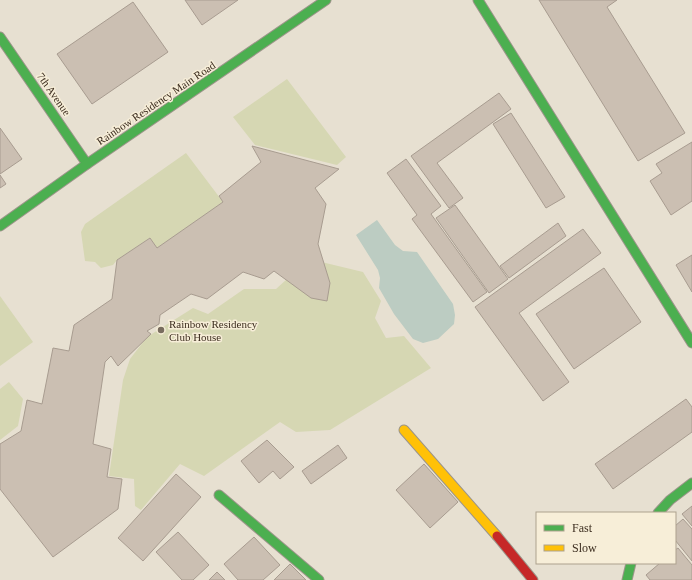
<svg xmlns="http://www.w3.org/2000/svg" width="692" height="580" viewBox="0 0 692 580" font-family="Georgia,serif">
<rect width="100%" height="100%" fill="#e7e0d1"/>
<g fill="#d6d7b3">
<path d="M287,79l59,78 -9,8 -82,-20 -22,-28z"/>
<path d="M186,153l37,49 -66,46 -7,-10 -33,22 -4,5 -12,3 -6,-6 -10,-1 -4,-29 4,-8z"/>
<path d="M309,259l54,13 18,29 -6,17 11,20 18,-2 27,32 -101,62 -34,2 -16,-10 -76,54 -24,-12 -39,46 -6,-4 -1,-27 -25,-3 14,-96 7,-21 17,-22 46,-29 15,6 36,-25h32z"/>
<path d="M0,296l33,46 -33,24z"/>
<path d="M9,382l14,17 -5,27 -18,14v-51z"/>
</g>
<path fill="#bcccc2" d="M377,220l18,25 8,6 14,1 36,52 2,11 -1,9 -16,15 -15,4 -10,-4 -19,-25 -15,-26 1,-10 -2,-8 -22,-35z"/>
<g fill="#cbbfb2" stroke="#a89c90">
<path d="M185,0h53l-36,25z"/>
<path d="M539,0h78l-10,7 78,126 -47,28z"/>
<path d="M133,2l35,50 -76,52 -35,-50z"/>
<path d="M499,93l12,16 -74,54 26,35 -14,10 -38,-52z"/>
<path d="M511,113l54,84 -19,11 -53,-84z"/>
<path d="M0,128l22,31 -22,15z"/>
<path d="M692,142v59l-21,14 -21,-34 12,-8 -6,-9z"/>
<path d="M252,146l87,23 -24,19 11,16 -8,40 12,39 -3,18 -16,-3 -37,-27 -10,8 -21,-7 -36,27 -16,-5 -31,21 -1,9 -12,7 4,3 -33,32 -7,-10 -6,6 -12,82 18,5 -4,28 15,2 -4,30 -65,48 -53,-68v-45l21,-13 6,-31 15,4 11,-56 16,3 5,-26 38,-26 5,-39 33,-22 7,10 66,-46 -4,-6 42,-34z"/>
<path d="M406,159l35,47 -10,8 56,78 -14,10 -61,-83 5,-4 -30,-42z"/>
<path d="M0,175l6,9 -6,4z"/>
<path d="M455,205l53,74 -19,14 -53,-75z"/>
<path d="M558,223l8,13 -57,42 -9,-12z"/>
<path d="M583,229l18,24 -82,60 50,69 -26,19 -68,-94z"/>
<path d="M692,255v37l-16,-27z"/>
<path d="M604,268l37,54 -67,47 -38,-55z"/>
<path d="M686,399l6,8v25l-79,57 -18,-25z"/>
<path d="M267,440l27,27 -14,12 -7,-8 -14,12 -18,-22z"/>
<path d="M338,445l9,13 -36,26 -9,-13z"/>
<path d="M424,464l34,38 -28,26 -34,-38z"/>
<path d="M176,474l25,23 -58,64 -25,-23z"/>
<path d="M692,506v20l-10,-12z"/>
<path d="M683,519l9,10v32l-17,-21v-14z"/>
<path d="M178,532l31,33 -16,15h-11l-26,-28z"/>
<path d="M254,537l26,28 -17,15h-25l-14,-16z"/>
<path d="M678,548l14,17v15h-42l-4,-5 14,-12h15v-13z"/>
<path d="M290,564l16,16h-32z"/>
<path d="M217,572l8,8h-16z"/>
</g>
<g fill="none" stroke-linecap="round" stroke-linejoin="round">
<defs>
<g id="fast">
<path d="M478,0l214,343"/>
<path d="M0,37l87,127"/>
<path d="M0,226l87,-62 239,-164"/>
<path d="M219,495l100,85"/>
<path d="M658,513l12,-13 22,-17"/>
<path d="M627,580l4,-17"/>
</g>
<path id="slow" d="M404,430l93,106"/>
<path id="jam" d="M497,536l36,44"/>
</defs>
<use href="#fast" stroke="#9c958a" stroke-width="11"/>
<use href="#slow" stroke="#9c958a" stroke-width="11"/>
<use href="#jam" stroke="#9c958a" stroke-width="11"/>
<use href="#fast" stroke="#4caf50" stroke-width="9"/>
<use href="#slow" stroke="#ffc107" stroke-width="9"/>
<use href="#jam" stroke="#c62828" stroke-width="9"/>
</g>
<circle fill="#786c5e" stroke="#f7eed8" stroke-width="1.5" cx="161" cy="330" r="4"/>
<g text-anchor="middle" stroke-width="3" stroke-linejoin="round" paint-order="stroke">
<g font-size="11" fill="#3d2e20" stroke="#f7eed8">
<text transform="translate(54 94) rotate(55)" y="4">7th Avenue</text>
<text transform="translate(156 103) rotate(-34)" y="4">Rainbow Residency Main Road</text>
</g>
<g font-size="11" fill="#3d2e20" stroke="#f7eed8" text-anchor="start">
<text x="169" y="328">Rainbow Residency<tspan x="169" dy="13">Club House</tspan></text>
</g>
</g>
<rect x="536" y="512" width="140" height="52" fill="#f7eed8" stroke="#ada18e"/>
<rect x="544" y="525" width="20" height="6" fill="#4caf50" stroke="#ada18e"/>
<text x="572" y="532" font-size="12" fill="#3d2e20">Fast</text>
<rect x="544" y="545" width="20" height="6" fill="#ffc107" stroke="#ada18e"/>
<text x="572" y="552" font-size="12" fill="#3d2e20">Slow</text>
</svg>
